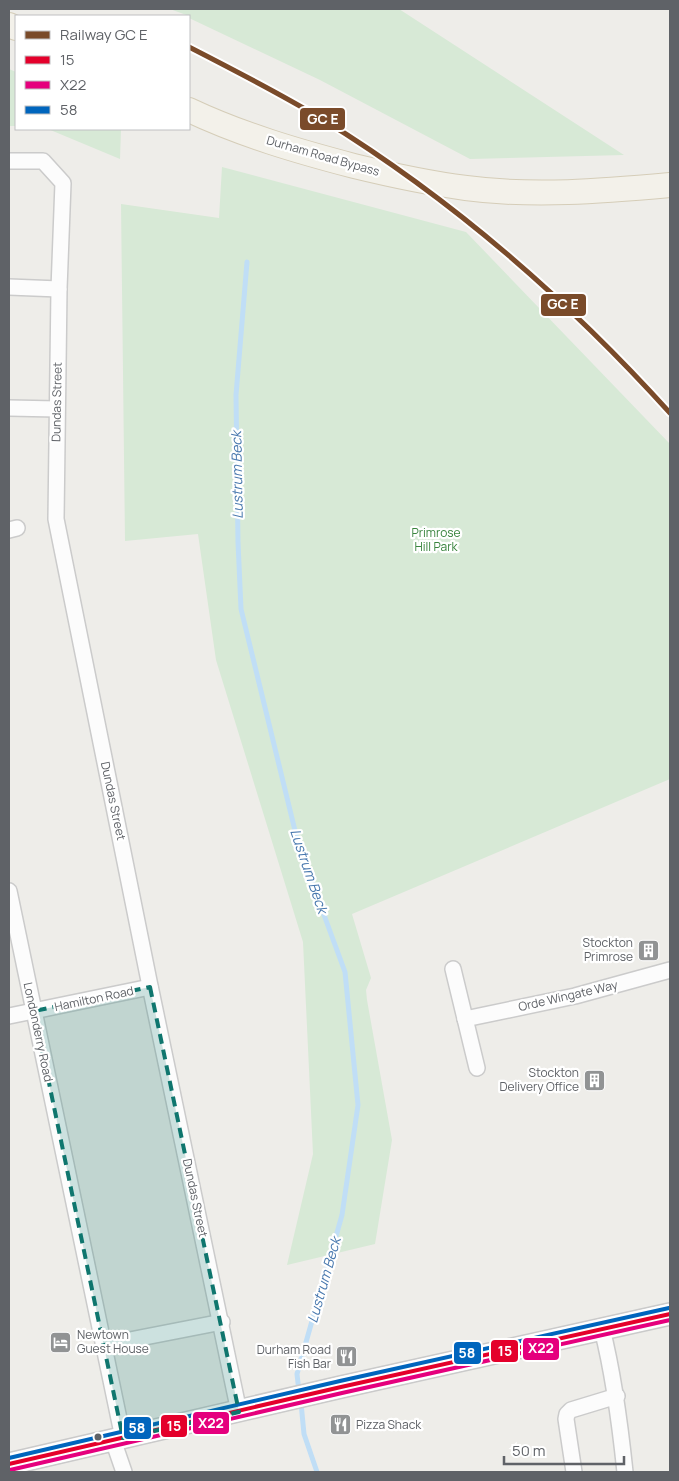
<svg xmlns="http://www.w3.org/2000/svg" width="679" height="1481" viewBox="0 0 679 1481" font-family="Manrope,sans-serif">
<rect width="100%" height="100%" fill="#eeede9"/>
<g fill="#d7e9d6">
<path d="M170,9h229l225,146 -154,4 -150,-79 -131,-62v-2z"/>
<path d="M9,69l7,3v54h-7z"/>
<path d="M48,129h73l-1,30z"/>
<path d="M222,167l244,65 204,212v335l-318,135 19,64 -5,12 1,10 25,140 -17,104 -88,21 26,-111 -10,-212 -87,-282 -18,-126 -73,7 -4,-337 98,14z"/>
</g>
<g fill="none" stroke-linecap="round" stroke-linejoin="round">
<g stroke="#c0def6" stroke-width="5">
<path d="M247,262l-11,133 2,147 3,67 58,238 46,125 13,133 -16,110 -45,159 2,18"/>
<path d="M301,1403l3,31 13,38"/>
</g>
<defs>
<g id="street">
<path d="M9,161h34l20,22 -4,106 -3,230 93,462 90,431"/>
<path d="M9,287l50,2"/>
<path d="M9,408l48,1"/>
<path d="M9,530l8,-2"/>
<path d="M9,891l114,547"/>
<path d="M453,969l24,99"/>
<path d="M9,1016l141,-29"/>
<path d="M465,1019l110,-23 95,-26"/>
<path d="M602,1329c12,47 18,95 23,143"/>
<path d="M104,1345l118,-23"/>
<path d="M113,1440l11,32"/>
<path d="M574,1472l-8,-53 1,-5 4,-4 46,-14"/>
</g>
<path id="secondary" d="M9,1464l332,-77 329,-73"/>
<g id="primary">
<path d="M9,25l7,3"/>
<path d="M189,110c53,25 108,41 165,56 37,9 74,17 112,22 67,9 137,3 204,-3"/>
</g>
</defs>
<use href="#street" stroke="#cbcbcb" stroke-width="18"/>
<use href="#secondary" stroke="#cacaca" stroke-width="24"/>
<use href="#primary" stroke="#d5cdb8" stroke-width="26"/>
<use href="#street" stroke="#fcfcfc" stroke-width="15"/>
<use href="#secondary" stroke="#fcfcfc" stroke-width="21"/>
<use href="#primary" stroke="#f3f1ea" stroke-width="24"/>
<defs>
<path id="bus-1" d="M9,1464l332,-77 329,-73"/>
<path id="bus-2" d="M10,1470l332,-77 328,-73"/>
<path id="bus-3" d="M9,1458l331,-77 329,-73"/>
</defs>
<use href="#bus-1" stroke="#fff" stroke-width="8"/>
<use href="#bus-2" stroke="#fff" stroke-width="8"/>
<use href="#bus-3" stroke="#fff" stroke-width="8"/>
<use href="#bus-1" stroke="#e4002b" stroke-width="4"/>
<use href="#bus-2" stroke="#e5007d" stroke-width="4"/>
<use href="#bus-3" stroke="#0065bd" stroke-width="4"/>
<defs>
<path id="rail-1" d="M189,47c45,23 90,46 133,72 130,80 246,181 348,294"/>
</defs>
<use href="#rail-1" stroke="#fff" stroke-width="9"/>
<use href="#rail-1" stroke="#7a4b2a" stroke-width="5"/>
</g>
<path fill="#0f766e" fill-opacity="0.2" stroke="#0f766e" stroke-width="4" stroke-dasharray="10 6" stroke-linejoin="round" d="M150,987l89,425 -116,26 -89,-427z"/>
<defs>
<symbol id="building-square" viewBox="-11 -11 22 22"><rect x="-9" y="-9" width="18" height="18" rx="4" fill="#919394" stroke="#fff"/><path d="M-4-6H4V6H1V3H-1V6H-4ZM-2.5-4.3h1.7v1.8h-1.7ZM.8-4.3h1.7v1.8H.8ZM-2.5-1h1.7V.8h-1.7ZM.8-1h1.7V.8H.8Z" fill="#fff"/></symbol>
<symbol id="hotel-square" viewBox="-11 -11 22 22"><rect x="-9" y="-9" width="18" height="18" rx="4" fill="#919394" stroke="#fff"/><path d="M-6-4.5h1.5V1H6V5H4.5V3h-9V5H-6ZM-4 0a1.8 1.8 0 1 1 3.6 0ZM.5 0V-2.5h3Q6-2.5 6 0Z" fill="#fff"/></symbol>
<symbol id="restaurant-square" viewBox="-11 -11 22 22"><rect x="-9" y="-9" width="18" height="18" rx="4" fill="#919394" stroke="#fff"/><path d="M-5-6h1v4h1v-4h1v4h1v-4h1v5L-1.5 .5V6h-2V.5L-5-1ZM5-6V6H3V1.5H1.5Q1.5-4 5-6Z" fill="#fff"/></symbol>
</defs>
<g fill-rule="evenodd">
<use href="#building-square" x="636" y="938" width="25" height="25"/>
<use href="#building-square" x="582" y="1068" width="25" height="25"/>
<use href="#hotel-square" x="48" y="1330" width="25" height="25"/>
<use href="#restaurant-square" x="334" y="1344" width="25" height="25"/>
<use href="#restaurant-square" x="328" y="1412" width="25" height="25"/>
</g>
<circle fill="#5f6267" stroke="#fff" stroke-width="2" cx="98" cy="1437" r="4.5"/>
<g text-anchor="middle" stroke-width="4.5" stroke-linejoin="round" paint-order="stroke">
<g font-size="12" fill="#5f6267" stroke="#fff">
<text transform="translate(323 156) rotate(16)" y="4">Durham Road Bypass</text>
<text transform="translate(57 402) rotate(-89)" y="4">Dundas Street</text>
<text transform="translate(113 801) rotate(78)" y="4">Dundas Street</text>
<text transform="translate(568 996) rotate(-13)" y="4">Orde Wingate Way</text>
<text transform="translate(94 999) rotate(-12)" y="4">Hamilton Road</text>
<text transform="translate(38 1032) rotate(78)" y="4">Londonderry Road</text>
<text transform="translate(195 1198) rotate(78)" y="4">Dundas Street</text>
</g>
<g font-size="12" fill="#39843e" stroke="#fff">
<text x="436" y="537">Primrose<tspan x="436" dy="14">Hill Park</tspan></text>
</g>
<g font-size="12" fill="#5f6267" stroke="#fff" text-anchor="end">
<text x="633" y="947">Stockton<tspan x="633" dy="14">Primrose</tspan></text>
<text x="579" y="1077">Stockton<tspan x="579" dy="14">Delivery Office</tspan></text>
<text x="77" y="1339" text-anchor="start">Newtown<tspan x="77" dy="14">Guest House</tspan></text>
<text x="331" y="1354">Durham Road<tspan x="331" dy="14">Fish Bar</tspan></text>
<text x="356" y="1429" text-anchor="start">Pizza Shack</text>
</g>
<g font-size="14" font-style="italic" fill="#4878ae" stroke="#fff">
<text transform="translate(237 475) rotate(-91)" y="5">Lustrum Beck</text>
<text transform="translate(309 871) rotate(71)" y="5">Lustrum Beck</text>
<text transform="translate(324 1280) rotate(-74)" y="5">Lustrum Beck</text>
</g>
</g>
<g stroke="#fff" stroke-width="2">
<rect x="299" y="107" width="47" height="24" rx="5" fill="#7a4b2a"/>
<rect x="540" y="293" width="47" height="24" rx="5" fill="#7a4b2a"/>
<rect x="522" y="1337" width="38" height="24" rx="5" fill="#e5007d"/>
<rect x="490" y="1339" width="29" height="24" rx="5" fill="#e4002b"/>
<rect x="453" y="1341" width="29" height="24" rx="5" fill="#0065bd"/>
<rect x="192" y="1411" width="38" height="24" rx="5" fill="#e5007d"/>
<rect x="160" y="1414" width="28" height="24" rx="5" fill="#e4002b"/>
<rect x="123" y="1416" width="29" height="24" rx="5" fill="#0065bd"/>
</g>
<g font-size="14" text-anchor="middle" font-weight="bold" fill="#fff">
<text x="323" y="124">GC E</text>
<text x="563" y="309">GC E</text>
<text x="541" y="1353">X22</text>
<text x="505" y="1356">15</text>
<text x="467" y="1358">58</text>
<text x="211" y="1428">X22</text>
<text x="174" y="1431">15</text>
<text x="137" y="1433">58</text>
</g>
<rect width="679" height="1481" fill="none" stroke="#5f6267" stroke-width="20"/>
<rect x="15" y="15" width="175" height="115" fill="#ffffff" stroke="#bfc0c2"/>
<rect x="25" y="31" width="25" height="8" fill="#7a4b2a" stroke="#bfc0c2"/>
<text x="60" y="40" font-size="15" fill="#5f6267">Railway GC E</text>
<rect x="25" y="56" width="25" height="8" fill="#e4002b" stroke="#bfc0c2"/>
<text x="60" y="65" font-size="15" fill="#5f6267">15</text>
<rect x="25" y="81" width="25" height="8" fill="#e5007d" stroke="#bfc0c2"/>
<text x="60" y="90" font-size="15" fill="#5f6267">X22</text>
<rect x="25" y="106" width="25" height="8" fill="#0065bd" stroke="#bfc0c2"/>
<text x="60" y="115" font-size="15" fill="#5f6267">58</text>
<path d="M504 1456v8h120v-8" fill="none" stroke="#5f6267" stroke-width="2.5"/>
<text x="512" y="1456" font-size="15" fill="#5f6267" stroke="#ffffff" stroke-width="4" paint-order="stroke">50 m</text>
</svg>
